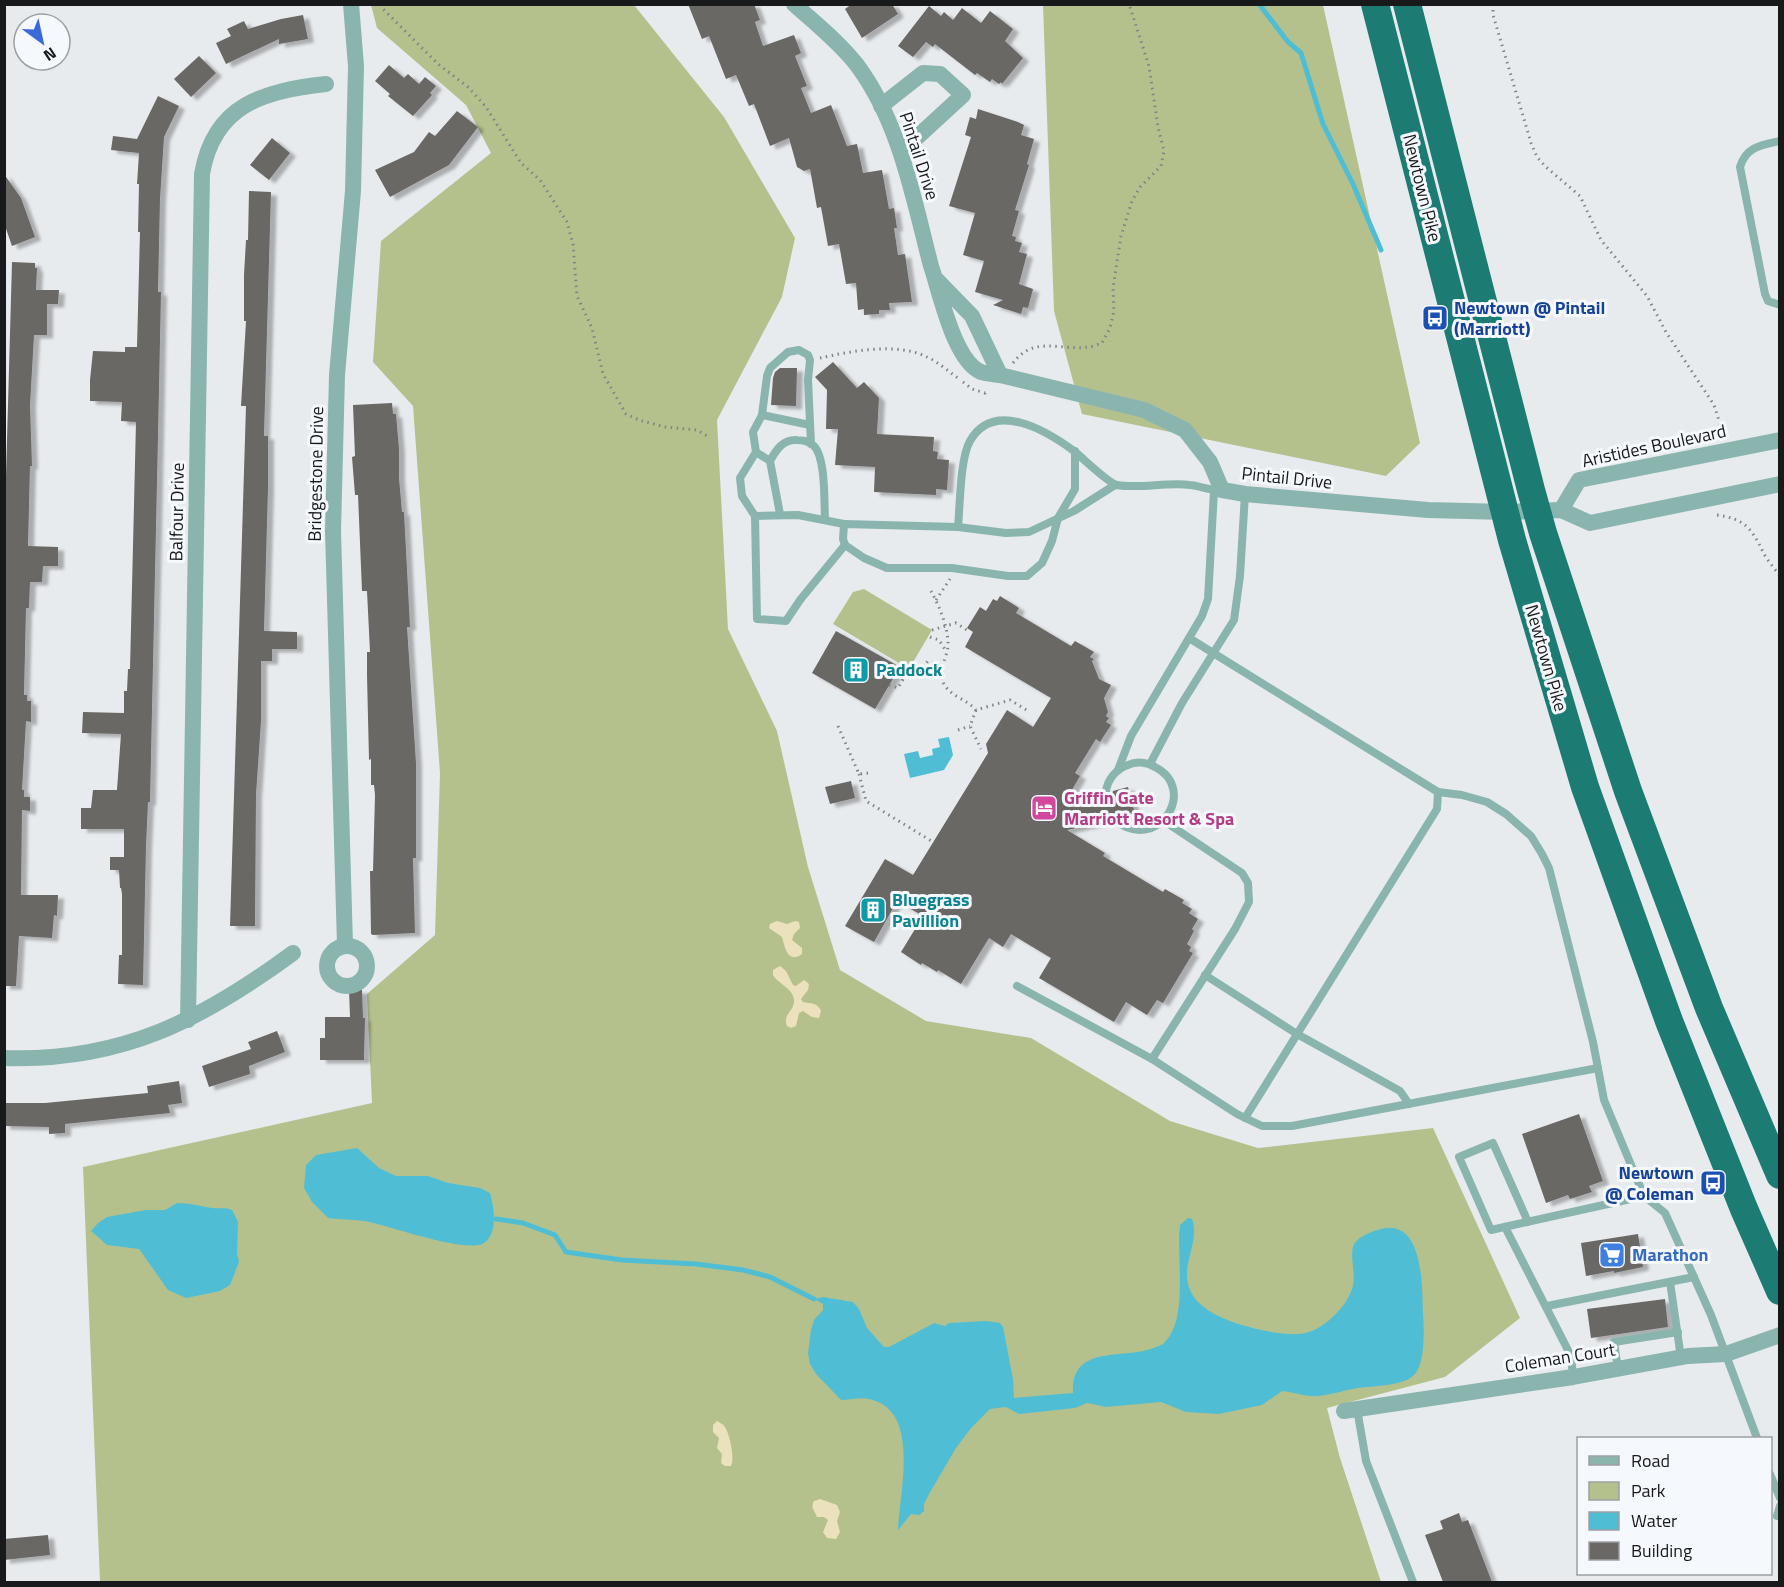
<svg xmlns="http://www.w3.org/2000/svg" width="1784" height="1587" viewBox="0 0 1784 1587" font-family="'Titillium Web',sans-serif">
<defs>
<filter id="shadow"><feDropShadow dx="6" dy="3.5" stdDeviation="1.5" flood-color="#0004"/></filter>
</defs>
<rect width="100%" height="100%" fill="#e8ebee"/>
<g fill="#b5c18d">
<path d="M371,5h263l90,112 71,121 -13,59 -65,123 11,209 49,102 31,136 32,103 86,51 105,17 139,83 88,27 175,-20 87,190 -75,59 -118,31 13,50 41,124h-1281l-17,-415 289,-64 -5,-109 68,-59 5,-162 -27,-367 -40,-44 8,-121 110,-88 -25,-48 -89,-77z"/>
<path d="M1043,5h280l97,438 -34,33 -304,-62 -28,-103z"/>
<path d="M864,589l68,41 -23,39 -76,-45 20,-32z"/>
</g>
<g fill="#ebe1bc">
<path d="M777,921l10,3 8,-3 4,1 1,6 -6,6 -2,6 10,8v6c-14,10 -17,-6 -20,-17l-13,-9 1,-4z"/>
<path d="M780,966l6,5 7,14 3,1 8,-6 5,4 -1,6 -7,9 2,3c8,2 14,0 18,9l-2,7 -7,-1 -9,-6 -4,2 -3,13 -5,2 -4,-2c-5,-12 8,-15 7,-26 -1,-12 -16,-16 -21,-25v-5z"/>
<path d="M717,1421c3,2 6,3 8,6 5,8 10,32 6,39h-6l-4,-3 1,-9 -5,-6 2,-10 -6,-6v-7z"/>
<path d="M820,1499l17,6 3,7 -3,9 3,11 -4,7 -9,-1 -4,-6 5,-12 -4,-3h-7c-2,-6 -7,-9 -3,-16z"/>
</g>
<g fill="#4fbed4">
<path d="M949,737l4,18 -9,15 -34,8 -6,-24 14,-3 2,7 13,-3 -1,-6 8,-2 -2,-8z"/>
<path d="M357,1148l22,20 17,8h32l20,7 32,5 10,5c4,13 9,44 -8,51 -20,8 -89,-17 -113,-22 -13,-3 -28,-2 -41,-4l-16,-16 -8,-14 2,-23 10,-10z"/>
<path d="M177,1203c12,0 23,3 35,5 7,1 13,-1 20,2l6,12 -1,31 2,9 -9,23 -10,6 -34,7 -18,-8 -29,-41 -32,-4 -16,-14 7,-8 9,-6 39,-7h19z"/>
<path d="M1188,1218l4,1c9,25 -15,49 0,75 10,18 38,28 57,33 15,4 34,8 50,7 22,-1 50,-28 54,-49 3,-12 -4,-30 1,-41 5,-8 19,-13 27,-15 43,-11 41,59 42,84 1,16 2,45 -6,58 -2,4 -6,7 -10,9 -15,6 -34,6 -49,8 -14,2 -27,7 -40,8 -13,1 -24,-4 -36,-5l-20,14 -43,9 -33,-2 -25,-10 -55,5 -19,-4 -12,5 -56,6 -13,-7 -16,2 -19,19 -15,20 -27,46 -5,10v7l-5,4 -8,-1 -13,16c1,-34 21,-110 -20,-128 -15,-7 -23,-2 -37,-2l-25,-26 -6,-10 -2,-11 3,-23 3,-10 9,-10v-6l-9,-5 9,-2 30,5 6,7 8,19 17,19h5l45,-24 11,3 4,-3 38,-2 13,2 3,4 10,52 1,19 59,-5c-2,-48 47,-34 78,-44 4,-2 10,-3 13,-6 25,-24 12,-85 16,-118z"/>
</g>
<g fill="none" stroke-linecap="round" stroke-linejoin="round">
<g stroke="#4fbed4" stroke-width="5">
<path d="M1259,4l29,38 13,11 22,71 30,60 28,66"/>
<path d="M496,1219l27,4 32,12 11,17 56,8 74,4 47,6 27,7 44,22"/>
</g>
</g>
<g fill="#6b6765" filter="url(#shadow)">
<path d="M688,4h66l6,16 -5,2 8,24 31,-11 7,18 -6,3 12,30 -6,2 10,25 20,-8 16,41 10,-2 6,29 19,-3 7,39 5,-1 3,20h-3l4,27 7,-1 7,48 -23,1 1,7h-11v4l-15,1v-6l-6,1 -2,-27 -10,1 -7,-40 -11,2 -7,-39 -4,1 -7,-39 -6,2 -7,-4 -8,-29 -19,8 -16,-42 -5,2 -13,-31 -10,4 -17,-43 -7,3z"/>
<path d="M852,4h40l6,10 -36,24 -17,-29z"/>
<path d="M929,6l12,10 3,-4 9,8 9,-12 19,15 9,-12 23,18 -8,12 18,17 -21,26 -1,-2 -2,2 -7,-5 -2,3 -13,-9 -2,2 -40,-31 -2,3 -7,-5 -13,15 -15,-11z"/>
<path d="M303,15l5,24 -29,5v-5l-53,25 -10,-21 15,-7 -4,-7 17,-8 4,8 33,-10z"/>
<path d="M199,56l17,17 -25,24 -17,-18z"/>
<path d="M389,65l15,13 4,-4 11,10 6,-7 11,9 -6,7 2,2 -19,21 -25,-20 2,-2 -15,-13z"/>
<path d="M158,96l21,10 -15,31 -4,62 -2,93h3l-3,144 -8,366h-2l-2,44 -3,139 -25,-1 1,-29h3v-61l-1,-6h-1l-1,-18h-9v-13h14v-28h-43v-21h10l2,-18h24l4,-56 -39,-1 1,-21 41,1v-22h3l1,-22h2l6,-247 -15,-1 1,-19 -32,-1v-21l3,-29 32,1v-5h12l3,-115h-2l1,-48h-2l2,-31 -28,-3 2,-14 24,3z"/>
<path d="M978,109l40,13 6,3 -3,10 13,4 -7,25 2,1 -14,45 4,1 -7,25 4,1 -1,4 7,2 -3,9 8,2 -8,30 14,5 -5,19 -5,-1 -2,7 -28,-9 10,-5 -28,-8 9,-31 -21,-6 12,-42 -26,-7 22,-69 -6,-2 5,-18 6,2z"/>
<path d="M457,111l21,16 -29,38 -59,32 -15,-27 39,-18 15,-20 6,4z"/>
<path d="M272,138l18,15 -21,27 -19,-15z"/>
<path d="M4,174l17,24 14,39 -23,9 -8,-23z"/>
<path d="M249,191l22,1 -7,244h4v52l-4,143 33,1v17h-25v12h-11v60l-5,74 -1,131h-25l16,-520h-5l5,-85h-2v-46l2,-35h2z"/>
<path d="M12,262l23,1v5h2l-1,22h23l-1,14h-11v31h-13l-4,70 2,61h-2l-2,80 30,1v19h-15l-1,16h-12l-1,26h-3l-2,87h3v6h4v21l-5,-1 -4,69h2v7h6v14l-8,-1 -1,85h37l-1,21 -3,-1 -2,23 -33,-2 -3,50h-12v-439z"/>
<path d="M833,362l24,26 7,-6 15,16 -2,36 57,3 -1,14 5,1 -1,7 12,1 -2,30 -11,-1v6l-62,-3 1,-25 -40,-2 3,-36h-12l1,-39 -12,-13z"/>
<path d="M780,368h17l-1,38 -25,-1 2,-27 2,-6z"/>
<path d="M392,403l1,11h3l3,35v29l3,34h2l6,115h-3l9,136v95h-3l2,75 -42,2 -2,-1 -1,-63h3l2,-76 -1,-10h-3v-26l-2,1 -2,-85v-23h3l-3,-61h-5l-4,-96h-3l-3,-38 3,-1 -2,-51z"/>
<path d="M1000,596l19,12 -3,5 55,33 4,-5 19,11 -4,5 4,2 -2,2 7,18 12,6 -7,13 4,14 -2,4 3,2 -3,4 5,3 -11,17 -4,-3 -21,34 5,3 -15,26 35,-8 2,3 6,1 3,-2 2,-5 15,-4 7,27 -13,3 -10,-4 -4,2 -1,6 -40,9 38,23 -2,3 60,36 2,-3 19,11 -2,3 10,6 -3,4 9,6 -6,10 2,2 -7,13 4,3 -2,4 4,2 -30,50 -6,-3 -10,15 -21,-13 -12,20 -75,-44 12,-20 -40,-24 -8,13 -14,-9 -28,46 -23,-14 -1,2 -15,-9 -1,2 -20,-13 22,-36 -26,-15 -23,41 -29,-16 40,-67 28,16 75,-122 -2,-9 21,-34 26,17 18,-29 -86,-51 8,-15 -6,-4 13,-21 6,4 7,-12 4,2z"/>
<path d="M836,631l64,36 -25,42 -63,-36z"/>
<path d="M851,781l4,17 -25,6 -5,-17z"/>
<path d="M349,990h13l1,28h2l-1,42h-44v-22h5v-21h25z"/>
<path d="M277,1031l8,21 -36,14 1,8 -41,13 -7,-21 49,-17 -3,-7z"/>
<path d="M179,1081l3,22 -14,2 2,8 -105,11v9l-16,1v-7l-45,-1v-23h41l103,-10 -1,-7z"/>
<path d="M1579,1114l24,67 -14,5 3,6 -22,7 -2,-4 -22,8 -24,-69z"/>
<path d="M1638,1234l5,33 -29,6v-2l-28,5 -5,-33z"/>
<path d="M1665,1299l3,28 -77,11 -4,-29z"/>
<path d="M1459,1513l3,9 6,-2 24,62h-49l-18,-47 18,-6 -3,-8z"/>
<path d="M48,1535l2,20 -46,5v-21z"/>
</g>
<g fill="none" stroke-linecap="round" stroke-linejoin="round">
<g stroke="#818385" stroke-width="3" stroke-dasharray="1.5 4.5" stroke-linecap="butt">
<path d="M381,4l2,5 55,55 30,23 18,20 35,56 19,17 27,42 6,22 4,52 15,32 11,46 23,40 13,6 26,7 32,3 12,7"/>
<path d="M1493,4v11l38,128 6,14 9,10 34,29 21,44 46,56 19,36 48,73 7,22 -8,8"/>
<path d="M820,358c32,-7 77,-16 107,-1 11,5 21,14 31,21"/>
<path d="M1013,363c21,-28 47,-12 75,-16 5,0 10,-3 14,-4l8,-15 4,-17 -1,-23 8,-52 11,-35 8,-14 21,-21 3,-15 -6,-24 -9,-61 -20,-62"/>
<path d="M963,382l9,7 13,4 3,-4"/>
<path d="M1717,515c27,4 34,12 46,37 4,8 11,16 17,24"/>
<path d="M931,591c8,15 17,35 17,53 0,15 -12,25 -4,40 6,12 24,16 32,26l34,-10 20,12"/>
<path d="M936,600l14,-21"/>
<path d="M932,630l24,-7 14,9"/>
<path d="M930,637l9,3 7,11"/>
<path d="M889,685l9,3 11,-19 10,3 9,-11 13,4"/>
<path d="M976,710l-6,16 11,23"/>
<path d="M838,726l21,48 9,-1"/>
<path d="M958,730l12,-4"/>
<path d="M859,774l7,27 67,41"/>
</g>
<g stroke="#8ab5af" stroke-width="8">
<path d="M1780,141c-19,4 -34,6 -40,26l25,127 3,7 12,4"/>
<path d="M762,415l48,10"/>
<path d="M770,461l-14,-9 -3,-20 9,-17 5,-39 3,-8 18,-16 11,-2 9,5 2,5 -2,20 3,64"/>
<path d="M1115,485l-41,26 -45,21 -23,1 -48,-6c2,-20 2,-69 12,-86 24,-42 77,-10 104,10 9,7 34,32 43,34 20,4 52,-3 73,0 11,1 21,6 32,5"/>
<path d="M780,514l-10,-53c6,-11 13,-22 27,-21 7,0 12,1 17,6 12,12 10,57 11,74"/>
<path d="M755,516l-13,-20 -2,-18 16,-26"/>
<path d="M844,524l-46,-9 -43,1 2,103 29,2 14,-21 45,-55"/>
<path d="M958,527l-114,-3 -1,15 2,6 19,13 23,10h65l56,8h19l15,-13 10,-22 6,-23 17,-29v-38"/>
<path d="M1189,638l249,154 24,3 25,7 19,12 25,22 11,18 7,14 44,174 11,58 40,96 21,17 46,102 46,123"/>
<path d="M1150,764l32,-61 52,-83 6,-44 5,-82"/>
<path d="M1118,770l13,-34 71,-120 6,-17 6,-108"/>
<path d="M1106,792c1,-12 10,-23 22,-27 8,-4 19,-3 27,2 44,22 3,89 -42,52"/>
<path d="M1205,975l92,59 103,57 9,13"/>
<path d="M1017,986l135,73 85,55 25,12h30l306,-58"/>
<path d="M1152,1059l83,-130 14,-27 -1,-19 -6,-10 -78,-52"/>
<path d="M1245,1118l192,-309 1,-17"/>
<path d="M1528,1222l-35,-79 -34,14 32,73 153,-34"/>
<path d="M1505,1227l66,129 2,21"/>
<path d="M1670,1282l11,76"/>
<path d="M1547,1306l147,-29"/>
<path d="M1618,1369l-4,-27 64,-10"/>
<path d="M1357,1409l9,52 47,121"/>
<path d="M1770,1474l10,24"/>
<path d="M1777,1516l3,-10"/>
</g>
<g stroke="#8ab5af" stroke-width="16">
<path d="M794,4c22,20 45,38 63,61 43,58 56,132 74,201 9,26 23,95 50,106 6,2 13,2 19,3l-28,-59 -36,-37"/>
<path d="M881,106l42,-33 17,1 23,21 -62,57"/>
<path d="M1000,375l144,35 41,20 25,32 12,28 23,4 183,16 77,2 56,-2 29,13 190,-39"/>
<path d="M1561,510l18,-30 201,-40"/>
<path d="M345,945l-12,-414 4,-156 16,-184 3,-125 -5,-62"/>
<circle cx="347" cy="966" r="20"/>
<path d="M188,1020l14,-846c12,-70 62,-83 124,-90"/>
<path d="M4,1058c117,4 198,-38 289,-105"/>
<path d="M1344,1411l229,-34 115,-21 38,-2 54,-19"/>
</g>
<g stroke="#1c7c74" stroke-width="28">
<path d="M1375,4l137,536 73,247 84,234 75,188 36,82"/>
<path d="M1407,4l124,486 12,43 85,258 81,217 71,167"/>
</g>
</g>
<defs>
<symbol id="bus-square" viewBox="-11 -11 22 22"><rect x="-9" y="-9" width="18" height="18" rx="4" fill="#1a4fb4" stroke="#f5f8fc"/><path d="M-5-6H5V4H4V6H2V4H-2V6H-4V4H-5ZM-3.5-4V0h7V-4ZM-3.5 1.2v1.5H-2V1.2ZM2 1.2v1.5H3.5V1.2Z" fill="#fff"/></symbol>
<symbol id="building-square" viewBox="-11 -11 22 22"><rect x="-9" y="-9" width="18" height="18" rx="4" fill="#0f9aa8" stroke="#f5f8fc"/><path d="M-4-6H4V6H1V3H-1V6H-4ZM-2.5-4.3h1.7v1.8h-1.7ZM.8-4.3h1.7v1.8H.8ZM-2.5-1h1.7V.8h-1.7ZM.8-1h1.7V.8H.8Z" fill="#fff"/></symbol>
<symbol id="hotel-square" viewBox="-11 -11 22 22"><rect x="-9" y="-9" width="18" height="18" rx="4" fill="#d1479c" stroke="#f5f8fc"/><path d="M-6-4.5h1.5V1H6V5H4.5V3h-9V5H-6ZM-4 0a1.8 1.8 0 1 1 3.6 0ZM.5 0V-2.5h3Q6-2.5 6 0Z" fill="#fff"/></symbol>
<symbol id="supermarket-square" viewBox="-11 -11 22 22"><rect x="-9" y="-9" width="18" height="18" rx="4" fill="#3f7fe0" stroke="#f5f8fc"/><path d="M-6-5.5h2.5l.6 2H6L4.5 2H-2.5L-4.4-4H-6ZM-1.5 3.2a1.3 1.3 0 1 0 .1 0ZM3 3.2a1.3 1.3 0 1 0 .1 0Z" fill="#fff"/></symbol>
</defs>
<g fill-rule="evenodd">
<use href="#bus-square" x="1420" y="303" width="30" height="30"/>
<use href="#building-square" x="841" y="655" width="30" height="30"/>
<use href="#hotel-square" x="1029" y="793" width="30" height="30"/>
<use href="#building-square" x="858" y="895" width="30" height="30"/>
<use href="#bus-square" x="1698" y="1168" width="30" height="30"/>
<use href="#supermarket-square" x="1597" y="1240" width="30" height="30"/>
</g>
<g text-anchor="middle" stroke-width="6" stroke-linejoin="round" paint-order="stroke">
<g font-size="18" fill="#18191a" stroke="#f5f8fc">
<text transform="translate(919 156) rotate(72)" y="6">Pintail Drive</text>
<text transform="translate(1422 188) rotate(76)" y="6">Newtown Pike</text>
<text transform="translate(1654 446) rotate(-12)" y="6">Aristides Boulevard</text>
<text transform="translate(316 474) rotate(-89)" y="6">Bridgestone Drive</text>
<text transform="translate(1287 478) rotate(6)" y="6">Pintail Drive</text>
<text transform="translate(177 512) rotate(-89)" y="6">Balfour Drive</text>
<text transform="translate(1546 658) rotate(74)" y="6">Newtown Pike</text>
<text transform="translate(1560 1358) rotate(-9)" y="6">Coleman Court</text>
</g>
<g font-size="18" font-weight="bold" fill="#164399" stroke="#f5f8fc" text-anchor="start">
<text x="1454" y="314">Newtown @ Pintail<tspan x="1454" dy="21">(Marriott)</tspan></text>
<text x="1694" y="1179" text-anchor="end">Newtown<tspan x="1694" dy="21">@ Coleman</tspan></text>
</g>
<g font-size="18" font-weight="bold" fill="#0d838f" stroke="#f5f8fc" text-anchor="start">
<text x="876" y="676">Paddock</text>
<text x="892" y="906">Bluegrass<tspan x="892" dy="21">Pavillion</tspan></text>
</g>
<g font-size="18" font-weight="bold" fill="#b23c85" stroke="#f5f8fc" text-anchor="start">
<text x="1064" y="804">Griffin Gate<tspan x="1064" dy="21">Marriott Resort &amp; Spa</tspan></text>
</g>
<g font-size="18" font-weight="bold" fill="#366cbe" stroke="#f5f8fc" text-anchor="start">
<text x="1632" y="1261">Marathon</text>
</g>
</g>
<rect width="1784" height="1587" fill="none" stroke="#18191a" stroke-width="12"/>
<rect x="1577" y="1437" width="195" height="138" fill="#f5f8fc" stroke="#9d9fa2" stroke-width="1.5"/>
<rect x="1589" y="1456" width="30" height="9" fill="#8ab5af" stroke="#9d9fa2" stroke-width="1.5"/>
<text x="1631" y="1467" font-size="18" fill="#18191a">Road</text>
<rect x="1589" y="1482" width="30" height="18" fill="#b5c18d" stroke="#9d9fa2" stroke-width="1.5"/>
<text x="1631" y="1497" font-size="18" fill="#18191a">Park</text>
<rect x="1589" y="1512" width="30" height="18" fill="#4fbed4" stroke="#9d9fa2" stroke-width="1.5"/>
<text x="1631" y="1527" font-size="18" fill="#18191a">Water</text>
<rect x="1589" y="1542" width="30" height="18" fill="#6b6765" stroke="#9d9fa2" stroke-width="1.5"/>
<text x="1631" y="1557" font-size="18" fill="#18191a">Building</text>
<g transform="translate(42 42) rotate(147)"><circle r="28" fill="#f5f8fc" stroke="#9d9fa2" stroke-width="1.5"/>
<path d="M0-4.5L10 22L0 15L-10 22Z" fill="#3b69d9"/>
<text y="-9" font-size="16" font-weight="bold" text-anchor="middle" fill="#18191a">N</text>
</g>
</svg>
